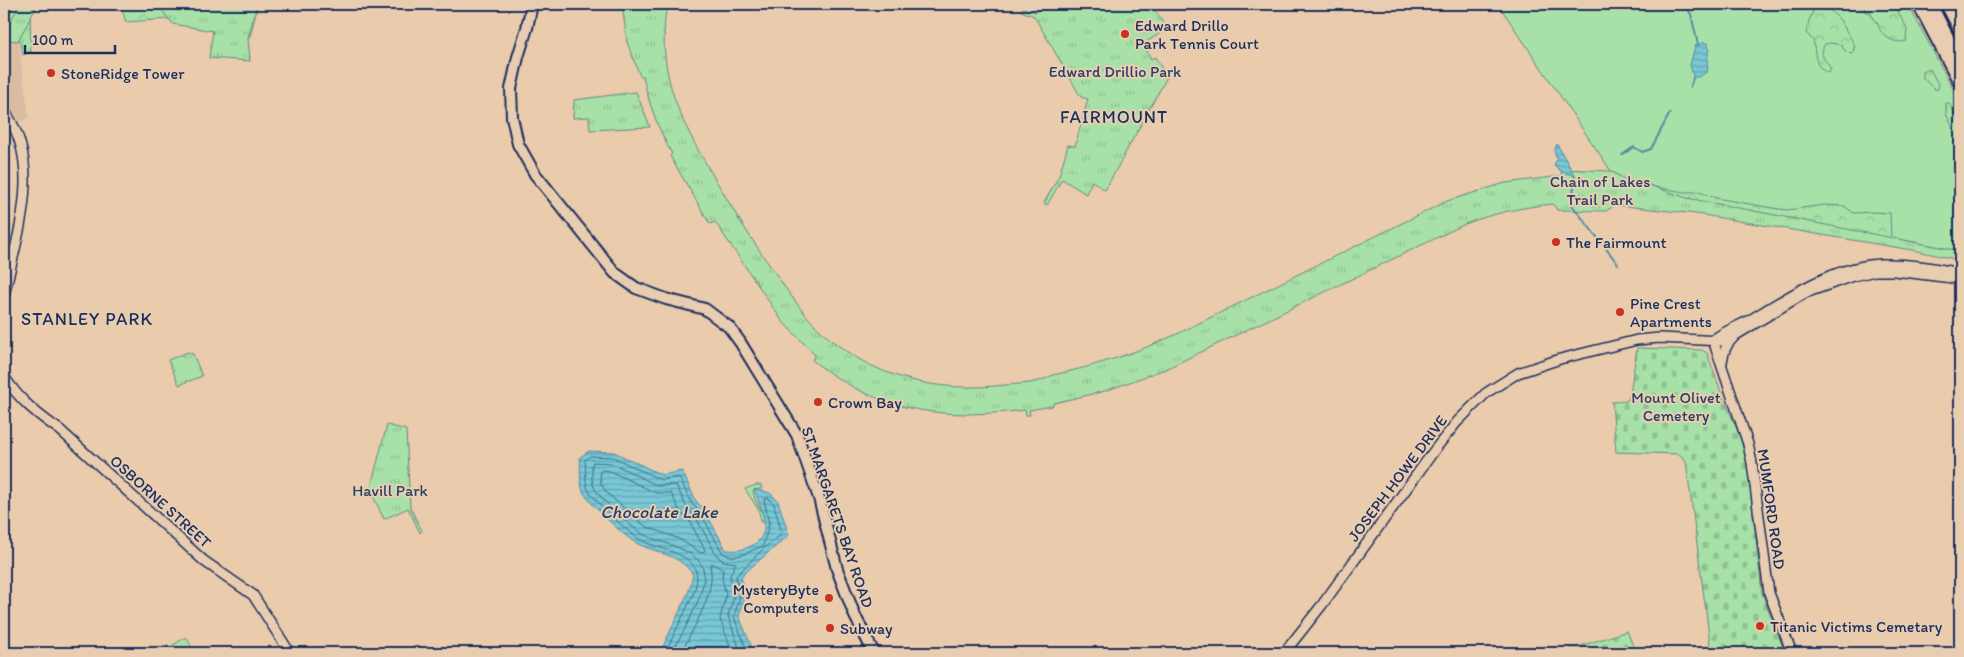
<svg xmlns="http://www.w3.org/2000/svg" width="1964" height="657" viewBox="0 0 1964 657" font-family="Itim,sans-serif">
<defs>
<pattern id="forest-crowns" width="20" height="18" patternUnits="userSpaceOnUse" patternTransform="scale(1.25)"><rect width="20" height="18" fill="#a7e1a7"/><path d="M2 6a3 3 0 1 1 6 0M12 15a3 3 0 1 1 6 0" fill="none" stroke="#8fc192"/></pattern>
<pattern id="cemetery-stones" width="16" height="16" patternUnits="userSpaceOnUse" patternTransform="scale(1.25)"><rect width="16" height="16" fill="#a7e1a7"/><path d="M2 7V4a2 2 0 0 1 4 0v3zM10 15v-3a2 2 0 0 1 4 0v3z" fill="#8fc192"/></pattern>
<pattern id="park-tufts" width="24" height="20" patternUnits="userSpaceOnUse" patternTransform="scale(1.25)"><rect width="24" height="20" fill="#a7e1a7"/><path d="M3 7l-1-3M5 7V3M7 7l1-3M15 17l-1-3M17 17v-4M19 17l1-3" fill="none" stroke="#8fc192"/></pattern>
<pattern id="water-rules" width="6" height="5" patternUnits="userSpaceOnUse" patternTransform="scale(1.25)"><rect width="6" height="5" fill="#78c8d5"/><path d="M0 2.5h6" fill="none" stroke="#62a3b0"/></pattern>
</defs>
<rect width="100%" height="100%" fill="#eacbac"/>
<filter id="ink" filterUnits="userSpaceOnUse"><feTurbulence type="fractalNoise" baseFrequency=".02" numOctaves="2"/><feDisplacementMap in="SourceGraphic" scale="10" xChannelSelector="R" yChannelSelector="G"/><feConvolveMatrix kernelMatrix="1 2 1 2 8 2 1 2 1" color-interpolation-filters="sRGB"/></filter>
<g filter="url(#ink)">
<path fill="#d9bca2" d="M6,40l12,1 11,76 -9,5 -16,-26v-52z"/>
<path fill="#a7e1a7" stroke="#618882" d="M1498,4h410l52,98v149l-273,-53 -47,-16 -16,-3 -13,-8z"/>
<g fill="url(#forest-crowns)" stroke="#618882">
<path d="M14,4h23l-7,10 1,38 -8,3 -7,-31 -12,-1z"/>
<path d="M123,4h135l-8,33 -29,-4 -52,-14 -43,3 -5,-15z"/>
<path d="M1816,4h8l16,16 15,26 -3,8 -6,-2 -5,-7 -10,-2 -6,1c-7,12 1,16 6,25l-3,4c-15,-7 -12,-20 -15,-33l-7,-7 3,-12z"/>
<path d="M1857,4h36l14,24 -1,13c-10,4 -26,-5 -28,-17l-5,-5 -3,-7h-5l-1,-5z"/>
<path d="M1930,69l9,17 -2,4 -5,-3 -9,-9v-6z"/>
<path d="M1946,103h3l11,22v16l-14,-27z"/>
<path d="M1626,182l58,10h15l17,6 56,10 15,2 38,-5 19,1 10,7 18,-1 18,1 1,26 -158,-26z"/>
</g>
<g fill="url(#cemetery-stones)" stroke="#618882">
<path d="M1637,348l65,2 5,3 15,42 18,41 8,32 14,125 23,60h-77l2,-11 -24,-181 -7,-7 -63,-2 -4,-50 15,-1 3,-7z"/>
<path d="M1627,631l9,22h-77z"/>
</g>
<g fill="url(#park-tufts)" stroke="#618882">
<path d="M20,4h18l-20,37 -12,-1 -2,4v-11z"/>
<path d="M157,4h100l-9,34 2,23 -41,-3 4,-27 -40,-7z"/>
<path d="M622,4h45c-13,77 20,128 57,190 17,30 36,58 56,86 13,19 26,37 43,53 51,46 115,60 182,52 11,-1 24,-1 34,-4 5,-1 9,-4 14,-6 43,-9 82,-22 122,-40l272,-134 58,-18 56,-7 1,-7 49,2 13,8 16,3 47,16 273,53v9l-48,-10 -215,-36 -82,-9 -9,6 -49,-1 -4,-6c-31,3 -59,9 -88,20l-297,144 -63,23 -51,12 -2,3 -23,4 1,5h-4l-1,-5c-84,10 -145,3 -213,-50l3,-5 -32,-33 -68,-100 -5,2 -40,-68 2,-2c-14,-25 -23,-50 -29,-78h-3l-13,-34z"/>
<path d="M1048,4h103l16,25 -24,15 8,15 4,-2 12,20 -62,113 -13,-9 -6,13 -24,-15 -15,26 -3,-2 15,-27 9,-31 7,1 13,-47 -7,-2 -47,-81 -13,-5 2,-3 12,4z"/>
<path d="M636,92l14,35 -60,3 -1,-13 -16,1 1,-18z"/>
<path d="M188,352l5,2 9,22 -23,9 -11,-25z"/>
<path d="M387,425l19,5 4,77 12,24 -2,2 -12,-25 -24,11 -14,-29z"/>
<path d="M756,485h5l1,3 -9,3 2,8 10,19 -3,5 -4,-14 -13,-20z"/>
<path d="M186,637l9,16h-28l-2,-3 2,-1z"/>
</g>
<g fill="url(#water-rules)" stroke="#538ba5">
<path d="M1702,43h5c4,8 -2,17 1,25l-1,4 -9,5h-4l-4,11 3,-12 -3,-11 5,-19z"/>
<path d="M1557,144l18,32 -13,-4 -8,-7 3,-6 -3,-8z"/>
<path d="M589,451l25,1 48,23 20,-4 14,30 8,8 22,41c12,1 17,0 27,-5 21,-12 7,-39 1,-56l16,4 8,8 11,34 -48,41 4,20 -6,20 15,37h-94l28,-60 5,-18c-12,-20 -36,-22 -55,-31 -11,-5 -51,-42 -55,-53 -4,-9 -2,-24 -3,-34z"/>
</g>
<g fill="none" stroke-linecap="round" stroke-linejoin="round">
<g stroke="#406c8e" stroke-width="1">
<path d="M603,470l7,1 46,22h15l9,19 9,8 16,30 -1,2 -3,1 -22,-14 -34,-13 -37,-32 -7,-10 -1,-12z"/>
<path d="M665,653l28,-58c17,-44 -28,-41 -54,-56 -10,-6 -49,-41 -52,-52 -2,-8 -1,-18 -2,-27l5,-4 23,1 48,23 18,-3 13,27 8,8 22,40c14,11 27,-2 41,-6l6,-22 -5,-25 4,-1 6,6 8,30 -18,14 -28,28 4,20 -6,21 14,36"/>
<path d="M672,653c10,-20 32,-56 32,-77 1,-28 -46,-32 -63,-43 -11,-7 -42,-35 -47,-46 -3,-6 -2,-16 -2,-22l1,-3 19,1 46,23 18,-1 10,21 9,10 22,40 6,5 13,2 -6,12 4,21 -6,20 13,37"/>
<path d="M681,653c11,-23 36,-62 29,-87l2,-3 11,7 -1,8 4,17 -6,24 13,34"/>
</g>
<g stroke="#538ba5" stroke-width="2">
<path d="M1684,4l7,10 7,31"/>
<path d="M1622,155l12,-8 8,5 9,-3 19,-36"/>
<path d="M1575,176l-3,29 46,59"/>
</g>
<defs>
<g id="secondary">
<path d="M4,110c40,55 13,125 0,186"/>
<path d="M1713,340l35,104 4,19 17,130 23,60"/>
<path d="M1713,340c12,-10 27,-14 40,-22 38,-23 82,-52 128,-54 27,-1 53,4 79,9"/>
<path d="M1722,362c2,-11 4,-18 12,-25"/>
<path d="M4,376c14,23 34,39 56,54l144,131 49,34 37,58"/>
<path d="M1284,653l38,-48 114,-157 21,-26 29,-29 32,-20 42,-14 77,-19 23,-2 62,3 14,-6 69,-42 48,-17 22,-5h20l65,8"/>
</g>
<path id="primary" d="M532,4l-5,24 -9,29 -7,32 1,28 6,27 17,30 80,99 21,15 30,11 39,10 24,18 11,15 57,93 22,63 18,71 18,47 19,37"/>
<g id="highway">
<path d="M1919,4l41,78"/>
<path d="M1930,4l26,51"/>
<path d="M1947,4l13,25"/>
</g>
</defs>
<use href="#secondary" stroke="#1b2f5e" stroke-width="12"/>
<use href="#primary" stroke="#1b2f5e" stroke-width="14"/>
<use href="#highway" stroke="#1b2f5e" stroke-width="16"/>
<use href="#secondary" stroke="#e9cdb0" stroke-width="9"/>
<use href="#primary" stroke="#e9cdb0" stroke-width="10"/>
<use href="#highway" stroke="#e9cdb0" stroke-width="12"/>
</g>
</g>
<g fill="#c8321e" stroke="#e9cdb0" stroke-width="2">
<circle cx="1125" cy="34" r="5"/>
<circle cx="51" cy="73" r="5"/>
<circle cx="1556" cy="242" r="5"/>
<circle cx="1620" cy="312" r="5"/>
<circle cx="818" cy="402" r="5"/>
<circle cx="829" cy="598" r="5"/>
<circle cx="1760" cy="626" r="5"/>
<circle cx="830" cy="628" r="5"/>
</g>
<g text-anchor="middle" stroke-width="4" stroke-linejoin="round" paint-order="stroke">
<g font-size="16" fill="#1b2f5e" stroke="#e9cdb0" text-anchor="start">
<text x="1135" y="31">Edward Drillo<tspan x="1135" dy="18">Park Tennis Court</tspan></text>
<text x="61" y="79">StoneRidge Tower</text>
<text x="1566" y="248">The Fairmount</text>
<text x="1630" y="309">Pine Crest<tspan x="1630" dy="18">Apartments</tspan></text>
<text x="828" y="408">Crown Bay</text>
<text x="819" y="595" text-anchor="end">MysteryByte<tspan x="819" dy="18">Computers</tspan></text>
<text x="1770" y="632">Titanic Victims Cemetary</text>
<text x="840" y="634">Subway</text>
</g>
<g font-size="16" fill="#294165" stroke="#e9cdb0">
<text x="1115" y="77">Edward Drillio Park</text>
<text x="1600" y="187">Chain of Lakes<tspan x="1600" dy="18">Trail Park</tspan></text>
<text x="1676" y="403">Mount Olivet<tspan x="1676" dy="18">Cemetery</tspan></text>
<text x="390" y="496">Havill Park</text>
</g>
<g font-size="16" fill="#1b2f5e" stroke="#e9cdb0">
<text transform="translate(1397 478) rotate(-53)" y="6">JOSEPH HOWE DRIVE</text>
<text transform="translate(161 501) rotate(42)" y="6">OSBORNE STREET</text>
<text transform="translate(1772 509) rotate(82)" y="6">MUMFORD ROAD</text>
<text transform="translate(838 517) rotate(71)" y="6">ST MARGARETS BAY ROAD</text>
</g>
<g font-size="18" letter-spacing="1" fill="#1b2f5e" stroke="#e9cdb0">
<text x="1114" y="123">FAIRMOUNT</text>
<text x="87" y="325">STANLEY PARK</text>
</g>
<g font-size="18" font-style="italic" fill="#243e6a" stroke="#e9cdb0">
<text x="659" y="518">Chocolate Lake</text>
</g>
</g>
<rect width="1964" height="657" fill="none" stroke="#e9cdb0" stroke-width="20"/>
<rect x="10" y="10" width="1944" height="637" fill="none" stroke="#1b2f5e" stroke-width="2" filter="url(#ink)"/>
<path d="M25 45v8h90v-8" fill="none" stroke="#1b2f5e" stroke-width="2.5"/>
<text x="32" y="45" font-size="15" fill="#1b2f5e" stroke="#e9cdb0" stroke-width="4" paint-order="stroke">100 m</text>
</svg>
